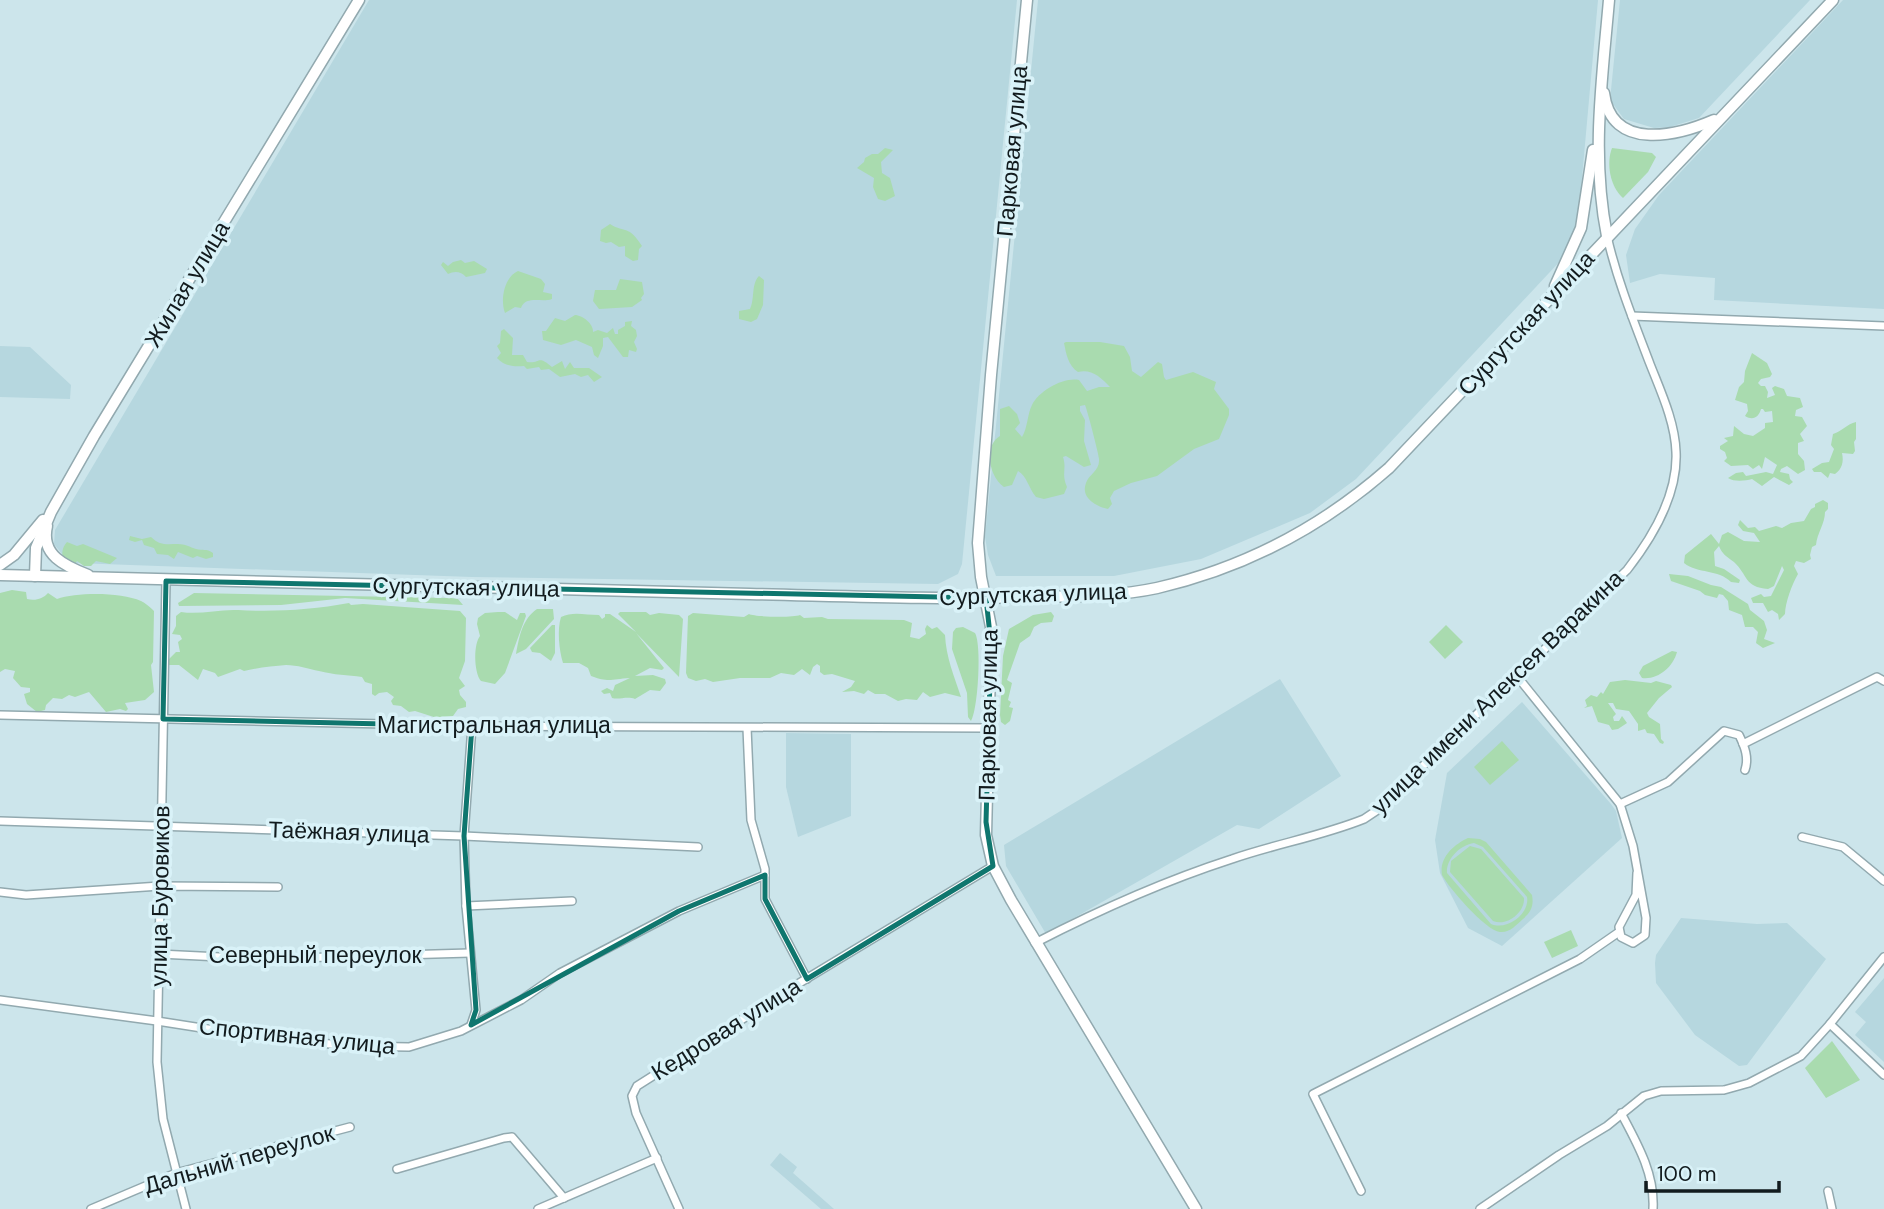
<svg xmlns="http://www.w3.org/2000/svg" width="1884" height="1209" viewBox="0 0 1884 1209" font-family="'DM Sans',sans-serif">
<rect width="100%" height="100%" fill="#cce5eb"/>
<g fill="#b6d7df">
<path d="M369,0h648l-55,564 -4,10 -20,10 -466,-7 -397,-14 -13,-9 -8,-10 1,-14z"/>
<path d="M1038,0h560l-20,222 -15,36 -207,221 -46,34 -109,46 -87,17h-118l-8,-21 -3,-18z"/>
<path d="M1620,0h190l-111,118 -29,9 -16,1 -30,-9 -14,-19z"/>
<path d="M1843,0h41v309l-170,-9 1,-22 -55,-4 -30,9 -4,-28 9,-26 24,-34z"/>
<path d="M0,346l30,1 41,38 -1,14 -70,-2z"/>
<path d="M1280,679l61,97 -82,53 -22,-4 -191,109 -40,-68 -2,-21z"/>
<path d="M1522,702l89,102 5,7 6,27 -120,108 -34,-18 -28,-55 -5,-33 12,-67z"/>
<path d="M786,733l65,1v82l-53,21 -12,-50z"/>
<path d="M1681,918l76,6 30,-1 39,36 -79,106 -8,1 -44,-31 -39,-52 -1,-20 1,-8z"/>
<path d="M1884,978v84l-29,-27 11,-13 -11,-10z"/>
<path d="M780,1153l17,14 -4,6 41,36h-13l-51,-44z"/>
</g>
<g fill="#a9dbaf" fill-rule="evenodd">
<path d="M885,148l8,2 -12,12 1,11 8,5 5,18 -10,5 -7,-2 -5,-12 1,-9 -17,-10 7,-6 1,-4 7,-4h6z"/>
<path d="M1612,148l40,5 4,4 -8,15 -25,26c-13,-11 -17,-35 -11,-50z"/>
<path d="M610,224c16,10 18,0 32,22l-3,3 -1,11 -5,1 -8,-5v-10l-6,1 -8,-5 -5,1 -6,-2 1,-11z"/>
<path d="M461,260l4,3 9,-2 13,8 -2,4 -19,4c-5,-6 -12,-6 -18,-3l-7,-9 2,-3 5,4 5,-4z"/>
<path d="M518,271l23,8 4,5 -2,8 9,2v5c-10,4 -26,-4 -31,9l-6,-1 -10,6c-5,-13 -1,-36 13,-42z"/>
<path d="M759,276l5,4 -1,25 -6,14 -6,3 -12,-3v-8l11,-2c5,-10 1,-25 9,-33z"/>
<path d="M620,279l22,3 2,12 -3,4 1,2 -10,7 -33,2 -6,-8 2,-11h21z"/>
<path d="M575,315c7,0 19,9 18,17l5,-2 9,3 6,-5 2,6h3v-4l7,-4v-4l7,-1 -1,5 5,4 1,6 -3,6 3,7 -1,3 -7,-2 -1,7h-5l-15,-20 -5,1v8l-5,12 -4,-3 -2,-8 -16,-7 -15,5 -18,-5 -1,-9h4l9,-13 10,3z"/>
<path d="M504,329l9,9 -1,17h11l4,7c14,2 10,-8 25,5l10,-6 3,8 5,-7 4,6h15l13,9 -8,5 -6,-7 -7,2 -6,-3 -15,3 -11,-8 -8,1 -2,-3 -12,2 -3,-3c-10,1 -20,0 -27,-8l4,-5 -4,-7 3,-3 1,-12z"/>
<path d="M1066,342h34l24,4 6,11 2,14 9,6 17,-15 4,2 2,13 2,3 27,-8 23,10 -2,7 15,20v6l-10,24 -25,10 -37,27 -26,7 -17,8 -4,7 2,6 -4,5c-11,-2 -28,-11 -22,-26 3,-9 14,-12 13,-24 0,-4 -12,-50 -14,-54l-5,1v5l5,9 -1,21 7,24 -7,2 -18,-11 -3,1c4,12 -2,16 4,30l-3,7 -20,5 -8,-2c-7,-8 -9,-21 -18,-26l-6,14 -8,2c-15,-10 -21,-41 -4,-51v-27l9,-3 8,8 3,9 -5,6 7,8c6,-10 5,-22 10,-32 7,-14 31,-28 47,-25l8,11 12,-4h11c-10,-10 -18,-18 -32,-15 -10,-6 -12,-19 -14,-29z"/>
<path d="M1752,353l15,10 5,11 -2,3 -9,2 -3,4 3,3h4l3,6 -1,6 8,-3 -3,-7 3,-2 9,3 3,7 13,2 3,9 -7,3 -1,6 7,1 5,9 -7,8 4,7 -6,2v11l6,7 1,9 -7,4 -11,-8 -6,3 -1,3 9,2 1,5 3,3 -4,3 -15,-8 -12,9 -10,-7c-7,2 -18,3 -24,-1l8,-5 7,-1 3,4 20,-4 7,2 4,-9 -12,-8 -3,12 -3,-4 -6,4 -5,-4 -17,1 -7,-5 3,-3 -2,-6 -5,-3v-3l8,-5 -4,-3 9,-2 1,-10 10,8 9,2 12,-8v-5l8,-1 -1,-11 -7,1 -2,-3h-2c-2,8 -8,12 -16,7l3,-5 -1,-7 -12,-4 4,-13 5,-5 1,-11z"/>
<path d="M1856,422v17l-2,3 1,9 -2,3 -11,-1c2,9 0,16 -7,21l-5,-1 -2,5 -7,-6h-7l-2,-3 10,-6 7,-1 5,-13 -3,-4 2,-11c9,-3 14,-10 23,-12z"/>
<path d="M1823,500l5,3v6l-3,3c0,12 -8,21 -9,33l-4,2 -2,8 1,4 -7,4 -8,-2 -2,5 4,8c-6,10 -13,29 -13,40l-6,6 -1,-6 -6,-4 -4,2 -5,-9h-10l-2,-5 10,-4 3,3 7,-1 13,-26 -2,-4 -8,20 -6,3c-24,-2 -20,-14 -34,-27 -7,-5 -12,-8 -15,-16l-5,6 1,14 9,3 16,11 -1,3 -8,-1c-13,-13 -33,-8 -47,-19l1,-8 26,-21 8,10 3,-9 6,-3 16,9 16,1 -6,-9 -11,-2 -5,-6 2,-5 8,8 7,-1 4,4 17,-5 6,2 9,-5 13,-2 7,-12 4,-2v-3z"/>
<path d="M130,536l12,3 9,-2c9,9 16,7 27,7 7,0 12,3 18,5 7,2 10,-1 17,4v4l-7,2 -9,-3 -4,2 -15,-6 -4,7 -6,-4 -11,-1 -3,-6 -10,-3 -2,-5 -7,2 -6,-2z"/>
<path d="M67,542l10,4 6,-2 34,14 -7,6 -14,-3 -5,5h-7l-7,-5 -2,3c-14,0 -16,-13 -8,-22z"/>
<path d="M1669,574l19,2 23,9 10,2 27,17 2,6 14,11 3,9 -3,9 11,4 -12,5 -7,-5 2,-11 -5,-5h-8l-3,-12 -13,-5 -1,-9 -5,-6 -4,-1 -2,4 -12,-3 -5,-4 -29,-10z"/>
<path d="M12,590l14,2 1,7c8,2 16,0 21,-6l9,6c20,-7 64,-7 84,2 4,2 9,6 13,10l-1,51 -2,3 3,27 -9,8 -20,3 3,6 -2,2 -6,-2 -14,3 -17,-20 -14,5 -6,-2 -7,4 -9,-1 -7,7 -1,5 -8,2 -10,-8 -3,-10 6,-2v-4l-9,-1 -8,-9 2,-7 -10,-2 -5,3v-79z"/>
<path d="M194,593l257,5 7,1 5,6 -118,-7 -64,7 -102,1 -1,-3z"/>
<path d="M349,603l2,2 12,-1 97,7 6,7 -1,43 -6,17 6,8 -6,4 1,5 6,7v5l-8,2 -5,7 -16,2 -22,-7 -6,1 -8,-6 -8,-1 -2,-4 3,-4 -7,-5 -8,1 -4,3 -3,-2v-10l-7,-2 -3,-5c-14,-2 -28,-2 -43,-6 -10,-2 -22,-6 -33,-6 -13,1 -30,3 -42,6l-4,-2 -22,8 -3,-4 -12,-4 -5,11 -19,-15h-11l-1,-4 9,-9h4l-2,-10 4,-3 -2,-4 -8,-1 4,-8v-10l5,-4c19,3 38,-3 57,-2 35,2 74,0 111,-7z"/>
<path d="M537,609h16l1,10 -28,30 -10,5c3,-16 6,-35 21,-45z"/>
<path d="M498,612h7l12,8 3,-7h5l1,3 -21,57 -10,11 -14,-3c-7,-8 -8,-36 -1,-45l-3,-12 1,-6 7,-5z"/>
<path d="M620,612h26l4,3 9,-2 20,2 4,4 -4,58 -43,-44 28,35 -2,2 -12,-2 -15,8 18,-1 12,4 1,4 -6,8 -10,-1 -15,9c-8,-3 -16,1 -23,-1l-2,-5 -6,1 -3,-3 6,-3 6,3 2,-6 15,-7c-19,1 -20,5 -39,-2l-3,-8 -9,-5h-16c-4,-13 -6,-34 -2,-46 12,-6 24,-2 38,-2l3,4 3,-2v-3h5l26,18 -18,-18z"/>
<path d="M1051,612l3,4 -2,6 -11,1 -7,4 -4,9 -10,7 -13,37 5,3 -4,17 3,2 -2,5 4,1 -3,13 -5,4 -4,-3 -1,-7 3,-59 6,-27 24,-14z"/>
<path d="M693,613l51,4 5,-3c6,3 44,4 51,1l4,3 18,-1 6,2 76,1 8,3 -2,14 9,2 7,-5 -1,-5 2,-4 5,4 5,-2 8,8c1,22 9,41 16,62l-16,-4 -15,4 -7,-5 -6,8 -11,-1 -8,2 -13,-7h-10l-7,-4 -4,4 -10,-3 -12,1 9,-5 4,-6 -23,-7 -8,1 -4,-3v-6l-3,-2 -4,3 -3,8 -8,-6 -8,6 -13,-2 -11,5h-30l-27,4 -8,-3 -9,2 -8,-3 -2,-5 2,-57z"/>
<path d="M552,625h3v28l-4,8 -11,-8 -8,-1 -2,-4z"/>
<path d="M1446,625l17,17 -18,17 -16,-17z"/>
<path d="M963,627l12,6c7,12 3,78 -4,88l-3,-4 -1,-24 -15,-44 1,-17 3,-4z"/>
<path d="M1672,651l5,1c-4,15 -19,28 -35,26l-3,-5 4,-7z"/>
<path d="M1625,680l26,3 5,-2 15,4 1,2 -13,11 -12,15 2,4 11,7 1,15 3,3 -1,2 -3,-1 -6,-9 -7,-1 -2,-4 -7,2v-7l-9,-13 -13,-2 -3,-6h-5l8,11 -3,3 1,4h5l3,-5 5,7 -9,6 -6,1 -3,-5 -11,-3 -6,-16 -8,2 3,-2 -2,-6 6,-5 6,2 4,-5 2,2 7,-12z"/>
<path d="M1502,741l17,19 -29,25 -16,-18z"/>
<path d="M1468,838l12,1 6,3 46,53c2,11 -1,17 -9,24 -7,6 -13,14 -23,13 -14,-1 -52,-45 -58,-57 -3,-17 11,-30 26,-37zM1474,843l9,4 44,50c3,17 -20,34 -36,27l-44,-51c-1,-14 13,-28 27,-30z"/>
<path d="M1470,846l11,3 43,49c1,14 -17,29 -31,23l-43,-49 1,-11z"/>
<path d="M1571,930l7,16 -26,12 -8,-16z"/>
<path d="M1832,1041l28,39 -34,18 -21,-30z"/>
</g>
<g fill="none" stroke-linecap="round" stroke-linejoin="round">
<defs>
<g id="street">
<path d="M1632,316l252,10"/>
<path d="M166,581l-9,481 6,57 23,90"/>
<path d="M1516,675l104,129 13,42 13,72 -1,17 -12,8 -12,-6 -2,-10 17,-32 1,-22"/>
<path d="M0,715l472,11 517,2"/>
<path d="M747,728l4,92 14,49v30l42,80"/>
<path d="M1743,744l134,-67 7,4"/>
<path d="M1620,804l48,-22 56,-51 15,4c6,12 10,23 6,35"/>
<path d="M0,821l464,15 234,11"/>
<path d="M1802,837l41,10 41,34"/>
<path d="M0,892l26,3 134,-9 118,1"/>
<path d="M466,906l106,-5"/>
<path d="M1035,943c64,-33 129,-62 197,-84 43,-15 90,-23 132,-40l12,-8 251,-241c25,-32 51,-76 49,-118 -1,-30 -15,-60 -26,-88 -16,-42 -33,-84 -43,-128"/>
<path d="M159,954l101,5 210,-6"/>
<path d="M0,1000l157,21 96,15 96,10 60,1 52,-16 60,-31 39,-27 119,-62 86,-36"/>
<path d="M1830,1024l54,-67"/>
<path d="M471,1025l5,-15 -10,-104 -2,-70 8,-110"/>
<path d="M1621,1113c16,30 34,61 32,96"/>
<path d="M397,1169l107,-31 8,-1 52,61"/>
<path d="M1361,1191l-48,-97 267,-135 39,-27"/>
<path d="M1828,1191l4,18"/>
<path d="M91,1209l85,-36 174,-46"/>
<path d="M538,1209l119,-51"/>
<path d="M679,1209l-43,-96 -4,-17 5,-10 164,-104 192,-116"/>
<path d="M1480,1209l79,-54 48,-29 37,-30 17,-5 63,-1 25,-7 52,-27 29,-32 54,51"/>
</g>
<g id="secondary">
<path d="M1027,0l-36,375 -13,168 3,34 10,50 -5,208 7,31 18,34 185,309"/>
<path d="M1604,93c7,59 73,43 110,27"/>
<path d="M1607,236c-16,-81 -5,-155 2,-236"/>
<path d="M1555,286l26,-58 12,-78"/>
<path d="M47,526c-7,29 18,40 41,49"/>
<path d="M0,565l14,-10 29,-35"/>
<path d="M0,575c250,7 500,13 750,19 93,2 186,6 279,3 42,-1 86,0 128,-9 87,-20 165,-61 232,-120l444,-468"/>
<path d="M35,576l1,-28 15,-36 43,-76 265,-436"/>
</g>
</defs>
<use href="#street" stroke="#92a9af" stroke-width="10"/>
<use href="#secondary" stroke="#92a9af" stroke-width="13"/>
<use href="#street" stroke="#fff" stroke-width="7"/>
<use href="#secondary" stroke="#fff" stroke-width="10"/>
</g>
<path fill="none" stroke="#0f766e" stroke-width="5" stroke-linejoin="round" d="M166,581l820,17 5,46 -5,178 7,44 -186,113 -42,-80v-24l-86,36 -208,114 5,-15 -12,-174 8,-110 -309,-7z"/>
<g text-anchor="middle" stroke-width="7" stroke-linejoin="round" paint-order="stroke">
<g font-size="23" fill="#121b1e" stroke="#d9f2f8">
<text transform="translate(1012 151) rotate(-85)" y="8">Парковая улица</text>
<text transform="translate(187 284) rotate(-59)" y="8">Жилая улица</text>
<text transform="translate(1526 323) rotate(-47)" y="8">Сургутская улица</text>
<text transform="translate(466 587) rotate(1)" y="8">Сургутская улица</text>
<text transform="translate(1033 594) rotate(-2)" y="8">Сургутская улица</text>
<text transform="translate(1497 692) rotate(-44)" y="8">улица имени Алексея Варакина</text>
<text transform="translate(988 715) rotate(-89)" y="8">Парковая улица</text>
<text x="494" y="733">Магистральная улица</text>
<text transform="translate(349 832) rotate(2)" y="8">Таёжная улица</text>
<text transform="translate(160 896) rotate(-89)" y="8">улица Буровиков</text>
<text x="315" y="963">Северный переулок</text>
<text transform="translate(726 1029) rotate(-32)" y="8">Кедровая улица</text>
<text transform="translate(297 1036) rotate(6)" y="8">Спортивная улица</text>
<text transform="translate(239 1159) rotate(-16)" y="8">Дальний переулок</text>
</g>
</g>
<path d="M1646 1181v10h133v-10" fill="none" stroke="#121b1e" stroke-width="3.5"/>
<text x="1657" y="1181" font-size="21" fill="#121b1e" stroke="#d9f2f8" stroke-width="5" paint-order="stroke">100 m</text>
</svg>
